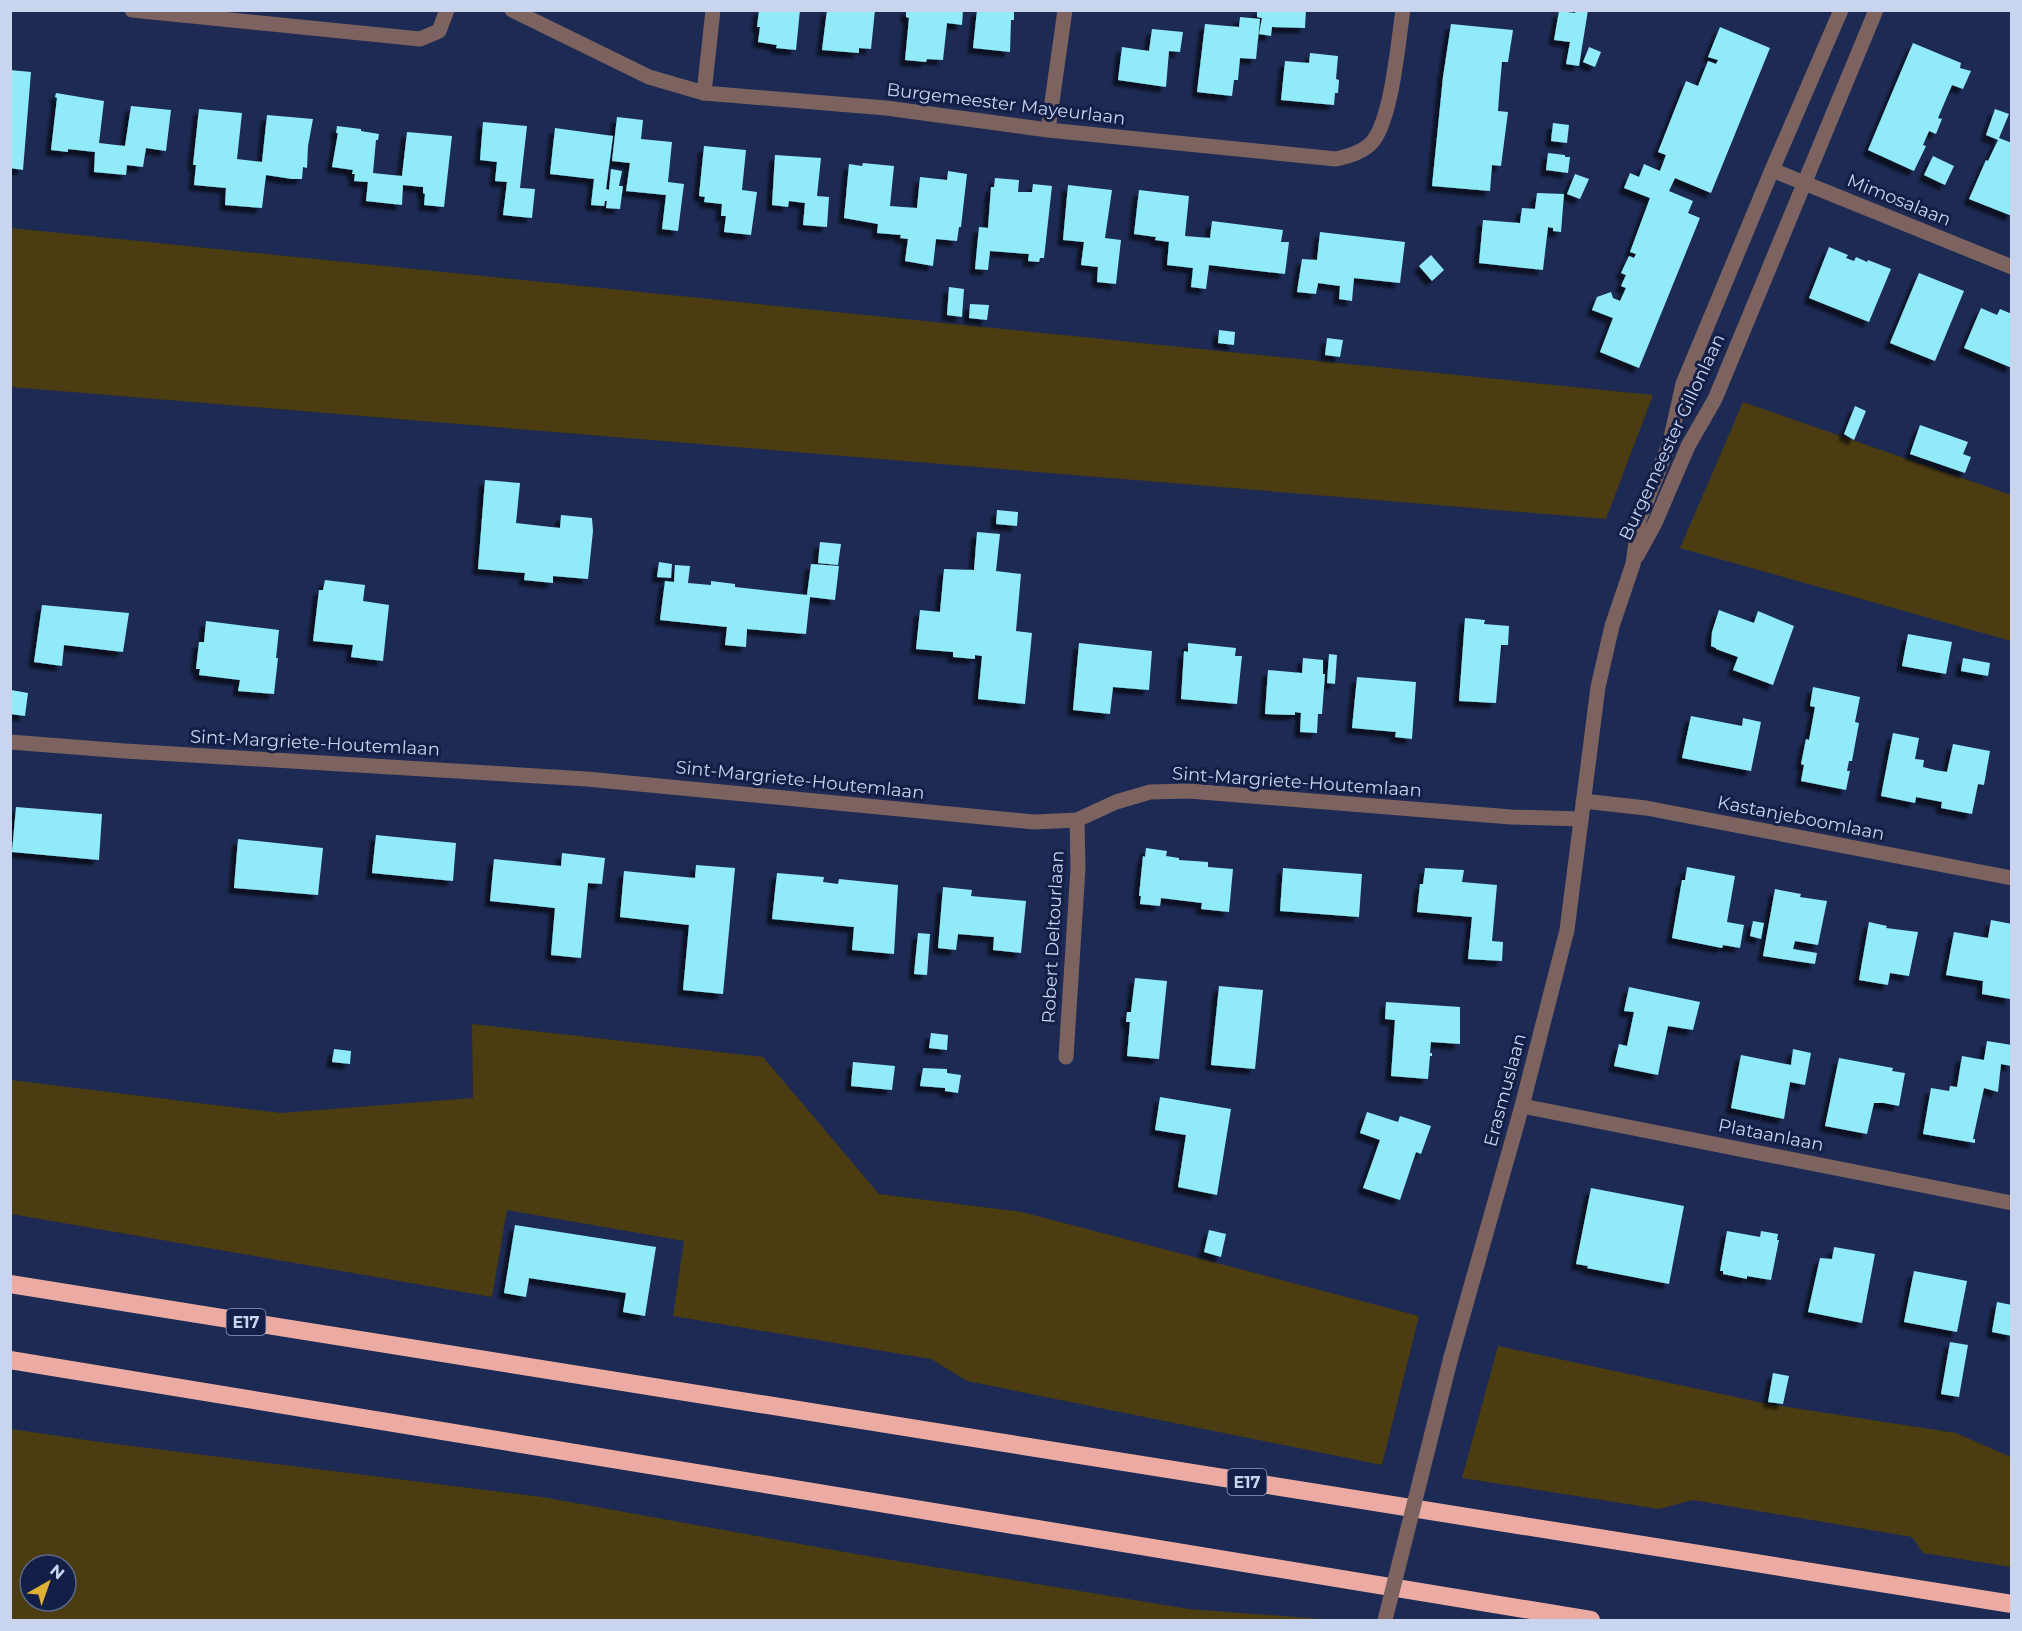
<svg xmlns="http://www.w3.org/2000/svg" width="2022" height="1631" viewBox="0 0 2022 1631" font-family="Montserrat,sans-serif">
<defs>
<filter id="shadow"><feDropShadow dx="-5.5" dy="5.5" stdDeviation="1.5" flood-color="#0009"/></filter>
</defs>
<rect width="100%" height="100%" fill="#1d2a53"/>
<g fill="#4b3c12" fill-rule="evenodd">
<path d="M11,228l1642,167 -47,124 -1595,-132z"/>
<path d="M1743,402l268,93v146l-331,-93z"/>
<path d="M472,1024l291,33 116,137 143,18 397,104 -37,149 -415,-84 -36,-22 -258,-43 11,-75 -177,-31 -15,87 -481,-83v-134l270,33 192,-15z"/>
<path d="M1498,1346l270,58 188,29 55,24v110l-88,-14 -11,-16 -219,-37 -34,9 -197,-31z"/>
<path d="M11,1429l89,13 442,55 319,58 328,54 147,11h-1325zM30,1565h36v36h-36z"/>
</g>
<g fill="#91eaf8" filter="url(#shadow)">
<path d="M759,10h41l-4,40 -20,-2 1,-3 -19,-3 2,-15h-3z"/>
<path d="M827,10h48l-4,39 -12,-1v5l-37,-3z"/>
<path d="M906,10h57l-1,15 -15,-2 -4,37 -16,-1 -1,3 -21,-2 4,-42 -3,-1z"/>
<path d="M977,10h37v10h-3l-1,32 -37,-4z"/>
<path d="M1257,10h49l-1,18 -33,-1 -1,9 -12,-2 3,-16 -5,-1z"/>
<path d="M1576,10h12l-9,56 -13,-2 4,-22 -16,-2 5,-29 16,2z"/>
<path d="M1240,17l20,2 -4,40 -16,-1 -2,22h-4l-2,16 -35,-4 8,-68 34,3z"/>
<path d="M1451,24l62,6 -5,32h-6l-2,22 -2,27 10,1 -7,54 -9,-1 -2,26 -58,-5 11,-109z"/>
<path d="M1720,27l50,21 -59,145 -36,-15 -6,13 24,10 -5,12 12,5 -61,150 -39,-16 13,-34 -21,-8 5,-13 14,-5 2,6 7,3 6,-13 -5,-2 5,-11 -5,-2 8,-17 5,2 2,-4 -6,-2 20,-54 -26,-10 6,-15 9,4 5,-13 16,7 6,-16 -8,-3 28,-71 12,5 10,-25 8,3 2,-4 -10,-3z"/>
<path d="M1152,29l31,3 -3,20 -11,-1 -3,36 -48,-7 4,-33 27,4z"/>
<path d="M1913,43l48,20 -1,5 11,3 -8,18 -11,-4 -14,33 4,1 -6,15 -7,-3 -6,14 3,1 -12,25 -46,-21z"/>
<path d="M1589,47l12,5 -6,15 -12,-5z"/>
<path d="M1310,53l28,3 -2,23 3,1 -1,13h-3l-1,12 -53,-5 4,-39 24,2z"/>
<path d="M10,70l21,2 -8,98 -13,-2z"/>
<path d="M56,93l48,8 -5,42 26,3 6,-40 40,4 -5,41 -20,-3 -3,19 -16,-2 -1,10 -32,-3 1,-20 -27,-3v3l-17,-2 6,-52 -2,-1z"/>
<path d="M199,109l43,4 -5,46 25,3 5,-47 46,4 -5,27 -1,22 -4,-1 -1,12h-10l-26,-4 -4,33 -37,-3 1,-17 -32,-3 2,-20h-3z"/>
<path d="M1995,109l14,5 -10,24 13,5v73l-43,-17 17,-39 2,1 10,-21 -12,-5z"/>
<path d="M617,117l26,3 -2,19 31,3 -4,40 16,2 -6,47 -16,-2 4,-34 -40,-4 4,-28 -18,-2z"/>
<path d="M483,122l44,4 -7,62 15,1 -3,29 -29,-3 4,-33 -12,-1 2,-19 -17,-2z"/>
<path d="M1553,123l16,2 -2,18 -16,-2z"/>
<path d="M337,126l24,3v2l18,3 -1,6h-2l-3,33 29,3 5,-44 45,4 -8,71 -20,-2 1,-11 -2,-1v-6l-20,-2 -1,20 -36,-4 2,-19 -14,-1 1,-7h-3l1,-4 -21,-3 6,-34h-2z"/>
<path d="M555,128l58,8 -7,53 3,1 2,-21 11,2 -3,15h4l-3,23 -14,-1 1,-7h-2l-1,5 -13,-1 3,-26 -44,-5z"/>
<path d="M704,146l42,4 -4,40 15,2 -6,43 -27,-3 2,-16h-5l1,-12 -18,-2 1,-5 -6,-1z"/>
<path d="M1548,153l17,2v2h5l-2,16 -22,-3z"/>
<path d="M775,155l46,3 -4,38 12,1 -2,30 -24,-2 2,-22 -16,-2 -1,6 -16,-2z"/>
<path d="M1933,156l21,10 -9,19 -21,-10z"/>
<path d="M863,163l31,3 -4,40 13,1 14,1 3,-31 27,3 1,-9 19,3 -6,53h-2l-2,14 -21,-2 -3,27 -28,-5 3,-22 -8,-1 1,-3 -24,-2 1,-9 -34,-6 5,-54 13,2z"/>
<path d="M1575,174l14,5 -9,20 -13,-5z"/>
<path d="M995,178l24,2 -1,12h14l1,-8 19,2 -8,72h-4l-1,4 -11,-1 1,-7 -39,-3 -2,19 -13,-1 4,-42 9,1 3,-41h3z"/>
<path d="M1068,185l44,5 -7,48 16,2 -5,44 -19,-2 1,-15 -17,-2 3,-23 -21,-2z"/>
<path d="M1139,190l50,6 -4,40 25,2 2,-17 71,9 -2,12h8l-4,32 -76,-9 -3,24 -15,-2 2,-19 -26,-3 2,-23 -14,-2 1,-3 -22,-3z"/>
<path d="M1537,193l27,1 -3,38 -8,-1v-3l-5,-1 -5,43 -64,-7 4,-43 37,3 2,-15 13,1z"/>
<path d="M1320,232l85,10 -5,41 -46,-5 -2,23 -13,-2 1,-13 -22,-3 -2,11 -19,-2 5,-33 15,1z"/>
<path d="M1829,247l19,8 -2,3 8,3 2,-4 11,5 1,-2 23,9 -22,53 -60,-24z"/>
<path d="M1431,255l13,15 -12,11 -13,-15z"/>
<path d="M1919,273l45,18 -29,70 -45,-18z"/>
<path d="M949,287l15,2 -2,28 -15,-2z"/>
<path d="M970,304l19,1 -2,15 -18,-2z"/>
<path d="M1981,308l16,7 3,-6 12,5v54l-48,-20z"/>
<path d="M1219,330l16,2 -1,13 -16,-2z"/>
<path d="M1327,338l16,2 -3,17 -15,-2z"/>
<path d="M1855,406l11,5 -12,29 -10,-6z"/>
<path d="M1920,425l48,17 -5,12 8,3 -6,16 -55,-19z"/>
<path d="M485,480l35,3 -4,40 44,5 1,-13 31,3 1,13 -5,48 -35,-3v7l-29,-3 1,-7 -47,-4z"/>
<path d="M997,510l21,2 -1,14 -21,-2z"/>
<path d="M977,532l23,2 -4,37 25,3 -5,57 16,2 -7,71 -47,-5 4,-43 -7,-1v4l-22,-2v-5l-37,-3 4,-39 20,2 4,-43 30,1z"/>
<path d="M820,542l21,2 -3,21 -20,-2z"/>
<path d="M659,562l13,2 -1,14 -14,-1z"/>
<path d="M811,564l28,2 -4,34 -25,-3 -4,37 -59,-5 -1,18 -21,-2 2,-18 -67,-7 5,-39 9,1 1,-17 15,1 -2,17 23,2v-4l24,3v3l72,8z"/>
<path d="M325,580l40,5 -2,16 26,4 -6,56 -32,-4 2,-12 -40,-4 6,-51h4z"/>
<path d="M42,605l87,8 -6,39 -59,-7 -2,21 -28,-4z"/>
<path d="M1719,610l35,13 4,-12 36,15 -21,59 -40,-15 5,-13 -22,-8v-1l-5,-2 1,-14z"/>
<path d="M1465,618l20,2 -1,4 25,2 -1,19h-7l-5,58 -37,-2z"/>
<path d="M206,621l73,9 -3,28h2l-4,36 -36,-3 2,-11 -41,-5 1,-6h-4l3,-27h5z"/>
<path d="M1908,634l44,8 -6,32 -44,-8z"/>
<path d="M1079,643l73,8 -3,39 -36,-3 -3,27 -37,-4z"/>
<path d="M1188,643l48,5 -1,8h7l-5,48 -56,-5 3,-48 4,1z"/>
<path d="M1329,654l8,1 -2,29 -8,-1z"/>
<path d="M1303,658l20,2v14h2l-3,40h-4l-1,19 -17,-1 1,-19 -6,-1v3l-30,-1 3,-44 34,3z"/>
<path d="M1963,658l27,5 -2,13 -27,-5z"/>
<path d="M1357,677l59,5 -4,57 -17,-2 1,-5 -44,-4z"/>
<path d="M1813,687l47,10 -5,25 4,1 -7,38h-3l-2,10h3l-4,19 -45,-9 3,-16 -3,-1 5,-25 3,1 6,-33 -5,-1z"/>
<path d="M11,690l17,3 -3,23 -15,-2z"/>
<path d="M1691,716l51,10 1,-8 18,4 -10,49 -69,-13z"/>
<path d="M1893,733l26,5 -4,21 9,1 -1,7 12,3 12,2 6,-28 37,7 -6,34 -6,-1 -6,30 -31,-6 1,-6 -26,-5 -1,6 -34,-7z"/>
<path d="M16,807l86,7 -3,46 -87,-8z"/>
<path d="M376,835l80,8 -3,38 -81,-8z"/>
<path d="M238,839l85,9 -5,47 -84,-7z"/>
<path d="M1146,848l21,3 -1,5 13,2v2l29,2v5l25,2 -4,43 -28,-3 1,-6 -41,-5 -1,8 -20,-2 1,-8h-2l4,-40 2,1z"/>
<path d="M562,853l43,5 -3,26 -14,-1 -7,75 -30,-3 4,-47 -65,-7 4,-42 67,7z"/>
<path d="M696,865l39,3 -12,126 -40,-4 6,-65 -69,-8 4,-46 71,7z"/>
<path d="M1687,867l48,9 -8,46 17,3 -4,23 -17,-3 -1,3 -50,-10 10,-58h3z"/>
<path d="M1283,868l79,6 -3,43 -79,-6z"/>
<path d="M1425,868l39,2 -2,12 35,3 -5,56 11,1 -1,19 -34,-2 4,-42 -55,-5 3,-28h3z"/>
<path d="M777,873l47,4 -1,5 15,2 1,-5 59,6 -4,69 -42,-4 2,-23 -82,-8z"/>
<path d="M943,887l29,3 -1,6 55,5 -5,52 -28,-3 1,-13 -36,-3 -2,16 -18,-2z"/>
<path d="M1775,889l26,5 -1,3 27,4 -9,44 -23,-4 -2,8 24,4 -2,11 -52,-8z"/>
<path d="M1991,920l21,4 -2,75 -28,-5 1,-13 -37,-6 8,-43 34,6z"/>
<path d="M1753,921l11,2 -3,16 -11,-3z"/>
<path d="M1869,922l18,4 -1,2 32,4 -9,44 -19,-3 -2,12 -29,-5z"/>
<path d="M918,933l12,1 -3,41 -13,-1z"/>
<path d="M1135,978l32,3 -8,78 -32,-3 3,-34h-4l1,-10h4z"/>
<path d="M1219,986l44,4 -8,79 -44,-4z"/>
<path d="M1629,987l71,15 -7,28 -25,-4 -10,49 -44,-9 5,-22 8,2 7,-34 -10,-1z"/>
<path d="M1386,1002l74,5v37l-29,-2 -1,11h2v3h-2l-2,23 -37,-3 4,-56 -10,-1z"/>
<path d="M931,1033l17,2 -1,15 -18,-2z"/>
<path d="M1987,1041l25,4v16l-1,5 -10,-2 -3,28 -14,-4 -11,51h2v4l-52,-9 8,-46 18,3 1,-5 7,1 5,-31 22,4z"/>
<path d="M334,1049l17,2 -1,13 -18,-2z"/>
<path d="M1793,1049l18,4 -6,32 -15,-3 -6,37 -53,-11 10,-53 50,10z"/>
<path d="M1839,1058l54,10 -1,3 13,2 -6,33 -15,-3h-10l-7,31 -42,-8z"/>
<path d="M853,1062l42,4 -3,24 -41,-4z"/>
<path d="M923,1068l24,1v4l14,2 -3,18 -13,-2v-3l-25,-2z"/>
<path d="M1160,1097l71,12 -14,86 -39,-8 8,-52 -31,-5z"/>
<path d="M1367,1112l31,10 2,-6 31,10 -10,28 -5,-2 -16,48 -37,-12 17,-48 -20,-7z"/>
<path d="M1591,1188l93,18 -15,78 -82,-16 1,-2 -12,-2z"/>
<path d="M515,1225l141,22 -11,69 -22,-4 3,-19 -97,-15 -3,19 -22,-4z"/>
<path d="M1209,1230l17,4 -5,23 -17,-5z"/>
<path d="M1727,1231l33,6 1,-6 17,3 -1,6h2l-8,40 -24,-4v3l-24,-5v-3h-3z"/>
<path d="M1834,1247l41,7 -13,69 -54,-11 12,-54 12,1z"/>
<path d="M1914,1271l53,10 -10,51 -53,-10z"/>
<path d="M1997,1302l15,3v31l-20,-4z"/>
<path d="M1950,1342l18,3 -9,52 -18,-3z"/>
<path d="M1773,1373l16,3 -6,28 -15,-2z"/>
</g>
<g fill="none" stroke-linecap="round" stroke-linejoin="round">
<g stroke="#7d635f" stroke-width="15">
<path d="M132,10l288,29 19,-8 8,-21"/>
<path d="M512,10l137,67 55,16 182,15 162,22 288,29c13,-3 28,-7 37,-18 19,-24 25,-98 30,-131"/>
<path d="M704,93l9,-83"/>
<path d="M1048,130l17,-120"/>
<path d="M1772,170l240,97"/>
<path d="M1637,556l18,-33 33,-77 27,-47 161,-389"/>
<path d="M10,742l115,9 462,28 447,43 43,-2 39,-18 34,-10 39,-1 322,26 70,2"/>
<path d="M1583,801l63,7 366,70"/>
<path d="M1066,1057l12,-189 -1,-48"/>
<path d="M1522,1106l490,97"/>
<path d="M1451,1357l71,-251 45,-176 31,-243 14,-61 21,-62 6,-44 31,-78 13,-58 89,-214 69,-160"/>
</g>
<g stroke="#ebaba2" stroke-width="18">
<path d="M10,1284l2002,320"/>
<path d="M10,1360l1581,260"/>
</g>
<path stroke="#7d635f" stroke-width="15" d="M1385,1620l66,-263"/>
</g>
<g text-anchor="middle" stroke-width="6" stroke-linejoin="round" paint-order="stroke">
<g fill="#141f48" stroke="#939ebc" stroke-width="1.5">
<rect x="226.5" y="1309" width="39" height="26" rx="4.5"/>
<rect x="1227.5" y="1469" width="39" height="26" rx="4.5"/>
</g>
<g font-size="16" font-weight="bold" fill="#c9d4ee">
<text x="246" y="1328">E17</text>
<text x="1247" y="1488">E17</text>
</g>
<g font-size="18" fill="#c9d4ee" stroke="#141f48">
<text transform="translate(1006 104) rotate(7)" y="6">Burgemeester Mayeurlaan</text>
<text transform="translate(1899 200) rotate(22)" y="6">Mimosalaan</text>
<text transform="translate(1672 437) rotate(-65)" y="6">Burgemeester Gillonlaan</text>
<text transform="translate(315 743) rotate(3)" y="6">Sint-Margriete-Houtemlaan</text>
<text transform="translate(800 780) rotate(6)" y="6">Sint-Margriete-Houtemlaan</text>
<text transform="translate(1297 782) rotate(4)" y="6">Sint-Margriete-Houtemlaan</text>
<text transform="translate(1801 818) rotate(11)" y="6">Kastanjeboomlaan</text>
<text transform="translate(1053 937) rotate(-87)" y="6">Robert Deltourlaan</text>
<text transform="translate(1505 1090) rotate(-75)" y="6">Erasmuslaan</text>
<text transform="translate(1771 1135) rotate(11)" y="6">Plataanlaan</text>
</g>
</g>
<rect width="2022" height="1631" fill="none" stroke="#c9d4ee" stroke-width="24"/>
<g transform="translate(48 1583) rotate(40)"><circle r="28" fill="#141f48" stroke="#5c678a" stroke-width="1.5"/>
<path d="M0-4.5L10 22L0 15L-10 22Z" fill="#ddb133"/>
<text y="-9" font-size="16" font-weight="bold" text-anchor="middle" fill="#c9d4ee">N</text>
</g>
</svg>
